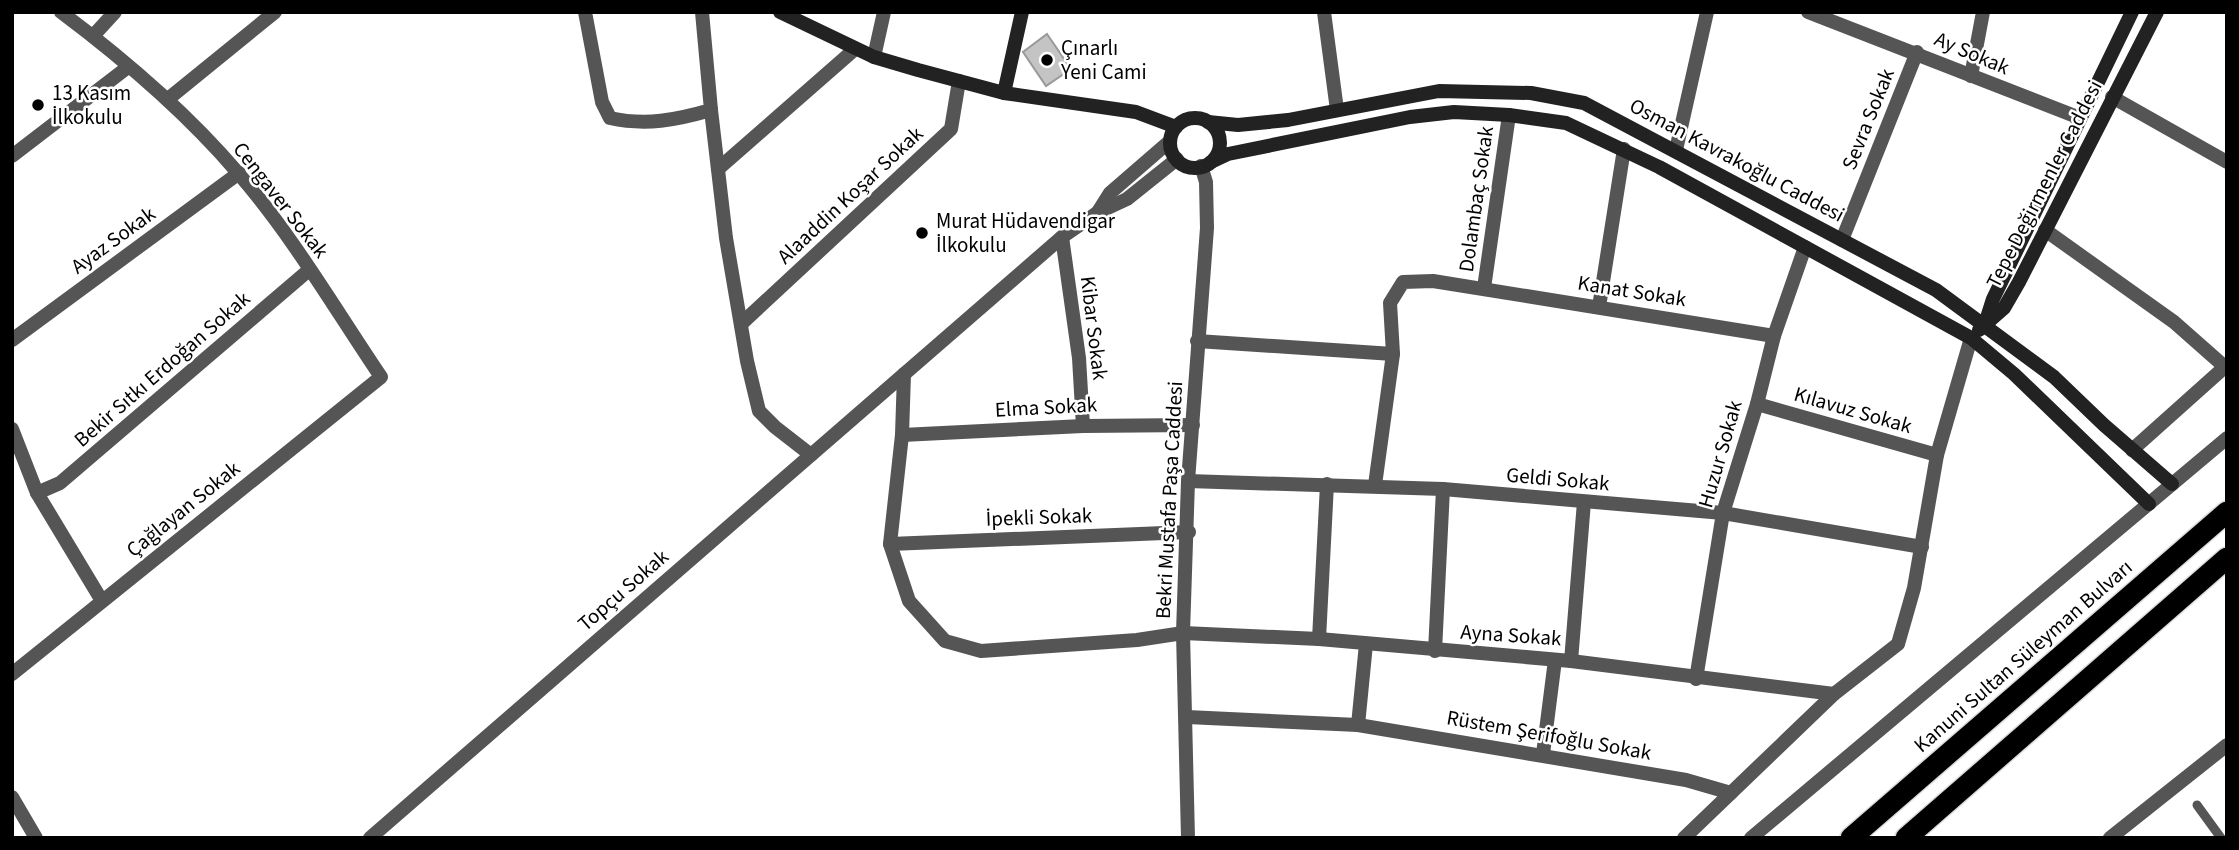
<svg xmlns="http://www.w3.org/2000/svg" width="2239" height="850" viewBox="0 0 2239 850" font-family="'Source Sans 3',sans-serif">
<rect width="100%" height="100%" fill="#fff"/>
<path fill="#c4c4c4" stroke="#999" stroke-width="2" d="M1047,34l24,35 -25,17 -23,-34z"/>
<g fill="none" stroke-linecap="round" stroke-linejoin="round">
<defs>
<g id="highway">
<path d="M1851,838l376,-326"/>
<path d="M1906,838l321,-280"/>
</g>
</defs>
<use href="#highway" stroke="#dbdbdb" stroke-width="24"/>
<path stroke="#555" stroke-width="9" d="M2197,805l24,33"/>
<g stroke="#555" stroke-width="14">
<path d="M585,12l17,90 8,16c36,8 66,2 101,-8l-9,-98"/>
<path d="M1324,12l13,98"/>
<path d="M1808,12l272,106"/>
<path d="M93,36l22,-24"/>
<path d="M874,57l10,-45"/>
<path d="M1971,76l12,-64"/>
<path d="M2112,97l115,65"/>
<path d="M168,99l107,-87"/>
<path d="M711,110l15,128 21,123 12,50 16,16 36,28"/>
<path d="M1676,150l31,-138"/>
<path d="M12,156l116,-89"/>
<path d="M718,169l137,-120"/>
<path d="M1098,212l12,-19 60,-52"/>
<path d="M2045,230l129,92 51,45"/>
<path d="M1062,237l17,121 4,68"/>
<path d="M1842,240l75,-188"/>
<path d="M1484,288l25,-173"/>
<path d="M1599,307l25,-158"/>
<path d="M741,324l210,-195 8,-48"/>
<path d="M12,340l227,-167"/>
<path d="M1197,341l196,13"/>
<path d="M904,374l-2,61 -12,109 19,57 36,40 36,10 156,-11 46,-7 136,6 252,22 263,33"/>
<path d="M1757,404l180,51"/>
<path d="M12,429l25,64 65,108"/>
<path d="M902,435l181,-9 110,-1"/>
<path d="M2132,450l95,-85"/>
<path d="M1188,481l255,8 280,24 199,34"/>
<path d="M1375,485l18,-131 -3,-51 13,-21 30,-1 341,55"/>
<path d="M37,493l23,-10 249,-213"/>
<path d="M890,544l299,-12"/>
<path d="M1319,639l8,-155"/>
<path d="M1435,651l8,-162"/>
<path d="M1571,661l13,-159"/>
<path d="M12,674l369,-297c-46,-68 -89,-142 -143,-204 -52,-61 -113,-113 -177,-161"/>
<path d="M1696,679l27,-166 34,-109 17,-68 31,-89"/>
<path d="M1187,717l171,8 328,55 45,13"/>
<path d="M1358,725l8,-81"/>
<path d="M1543,754l12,-94"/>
<path d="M12,797l24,41"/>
<path d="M370,838l692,-601 35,-24 30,-14 50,-40"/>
<path d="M1188,838l-5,-205 5,-152 19,-253 -1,-46 -5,-16"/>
<path d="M1684,838l150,-144 64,-50 16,-56 23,-133 34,-117"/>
<path d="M1751,838l476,-400"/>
<path d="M2110,838l117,-93"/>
</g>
<g stroke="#222" stroke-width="14">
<path d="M780,12l94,45 44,13 86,23 132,19 40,15"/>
<path d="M1004,93l18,-81"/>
<circle cx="1195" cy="143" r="25"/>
<path d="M1208,122l30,3 50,-5 151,-29 92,2 53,10 352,187 118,87 50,48 68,59"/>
<path d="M1211,162l17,-8 182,-37 44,-5 55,3 57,8 93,44 312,171 43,36 135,130"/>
<path d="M1985,324l8,-25 139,-287"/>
<path d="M1979,330l25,-22 15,-26 138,-270"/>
</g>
<use href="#highway" stroke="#000" stroke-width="21"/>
</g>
<g fill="#000" stroke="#fff" stroke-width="2.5">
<circle cx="1047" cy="60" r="7"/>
<circle cx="38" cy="105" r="7"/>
<circle cx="922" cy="233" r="7"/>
</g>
<g text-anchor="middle" stroke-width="5" stroke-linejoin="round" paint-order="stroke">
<g font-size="21" fill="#000" stroke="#fff" text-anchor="start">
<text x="1061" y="55">Çınarlı<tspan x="1061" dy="24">Yeni Cami</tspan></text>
<text x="52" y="100">13 Kasım<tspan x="52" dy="24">İlkokulu</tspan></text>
<text x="936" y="228">Murat Hüdavendigar<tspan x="936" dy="24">İlkokulu</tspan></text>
</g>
<g font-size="21" fill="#000" stroke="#fff">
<text transform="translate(1972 53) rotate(23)" y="7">Ay Sokak</text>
<text transform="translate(1868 119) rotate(-68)" y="7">Sevra Sokak</text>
<text transform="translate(1737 160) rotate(28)" y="7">Osman Kavrakoğlu Caddesi</text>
<text transform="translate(2044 184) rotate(-63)" y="7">Tepe Değirmenler Caddesi</text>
<text transform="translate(850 195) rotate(-43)" y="7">Alaaddin Koşar Sokak</text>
<text transform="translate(1476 199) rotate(-82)" y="7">Dolambaç Sokak</text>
<text transform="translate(281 200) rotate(52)" y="7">Cengaver Sokak</text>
<text transform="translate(113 240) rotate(-36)" y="7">Ayaz Sokak</text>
<text transform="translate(1632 291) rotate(9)" y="7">Kanat Sokak</text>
<text transform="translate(1094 328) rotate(83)" y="7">Kibar Sokak</text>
<text transform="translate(162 369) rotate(-41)" y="7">Bekir Sıtkı Erdoğan Sokak</text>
<text transform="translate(1046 407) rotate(-3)" y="7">Elma Sokak</text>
<text transform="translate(1853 410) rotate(16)" y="7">Kılavuz Sokak</text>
<text transform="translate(1720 454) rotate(-74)" y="7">Huzur Sokak</text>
<text transform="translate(1558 479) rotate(5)" y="7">Geldi Sokak</text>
<text transform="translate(1169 500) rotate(-87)" y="7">Bekri Mustafa Paşa Caddesi</text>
<text transform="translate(183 509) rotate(-39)" y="7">Çağlayan Sokak</text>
<text transform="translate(1039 517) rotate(-2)" y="7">İpekli Sokak</text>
<text transform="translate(623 590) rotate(-41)" y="7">Topçu Sokak</text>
<text transform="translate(1511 635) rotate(4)" y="7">Ayna Sokak</text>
<text transform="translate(2023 656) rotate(-41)" y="7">Kanuni Sultan Süleyman Bulvarı</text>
<text transform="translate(1549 735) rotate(10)" y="7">Rüstem Şerifoğlu Sokak</text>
</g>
</g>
<rect width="2239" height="850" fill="none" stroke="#000000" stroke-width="28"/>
</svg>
